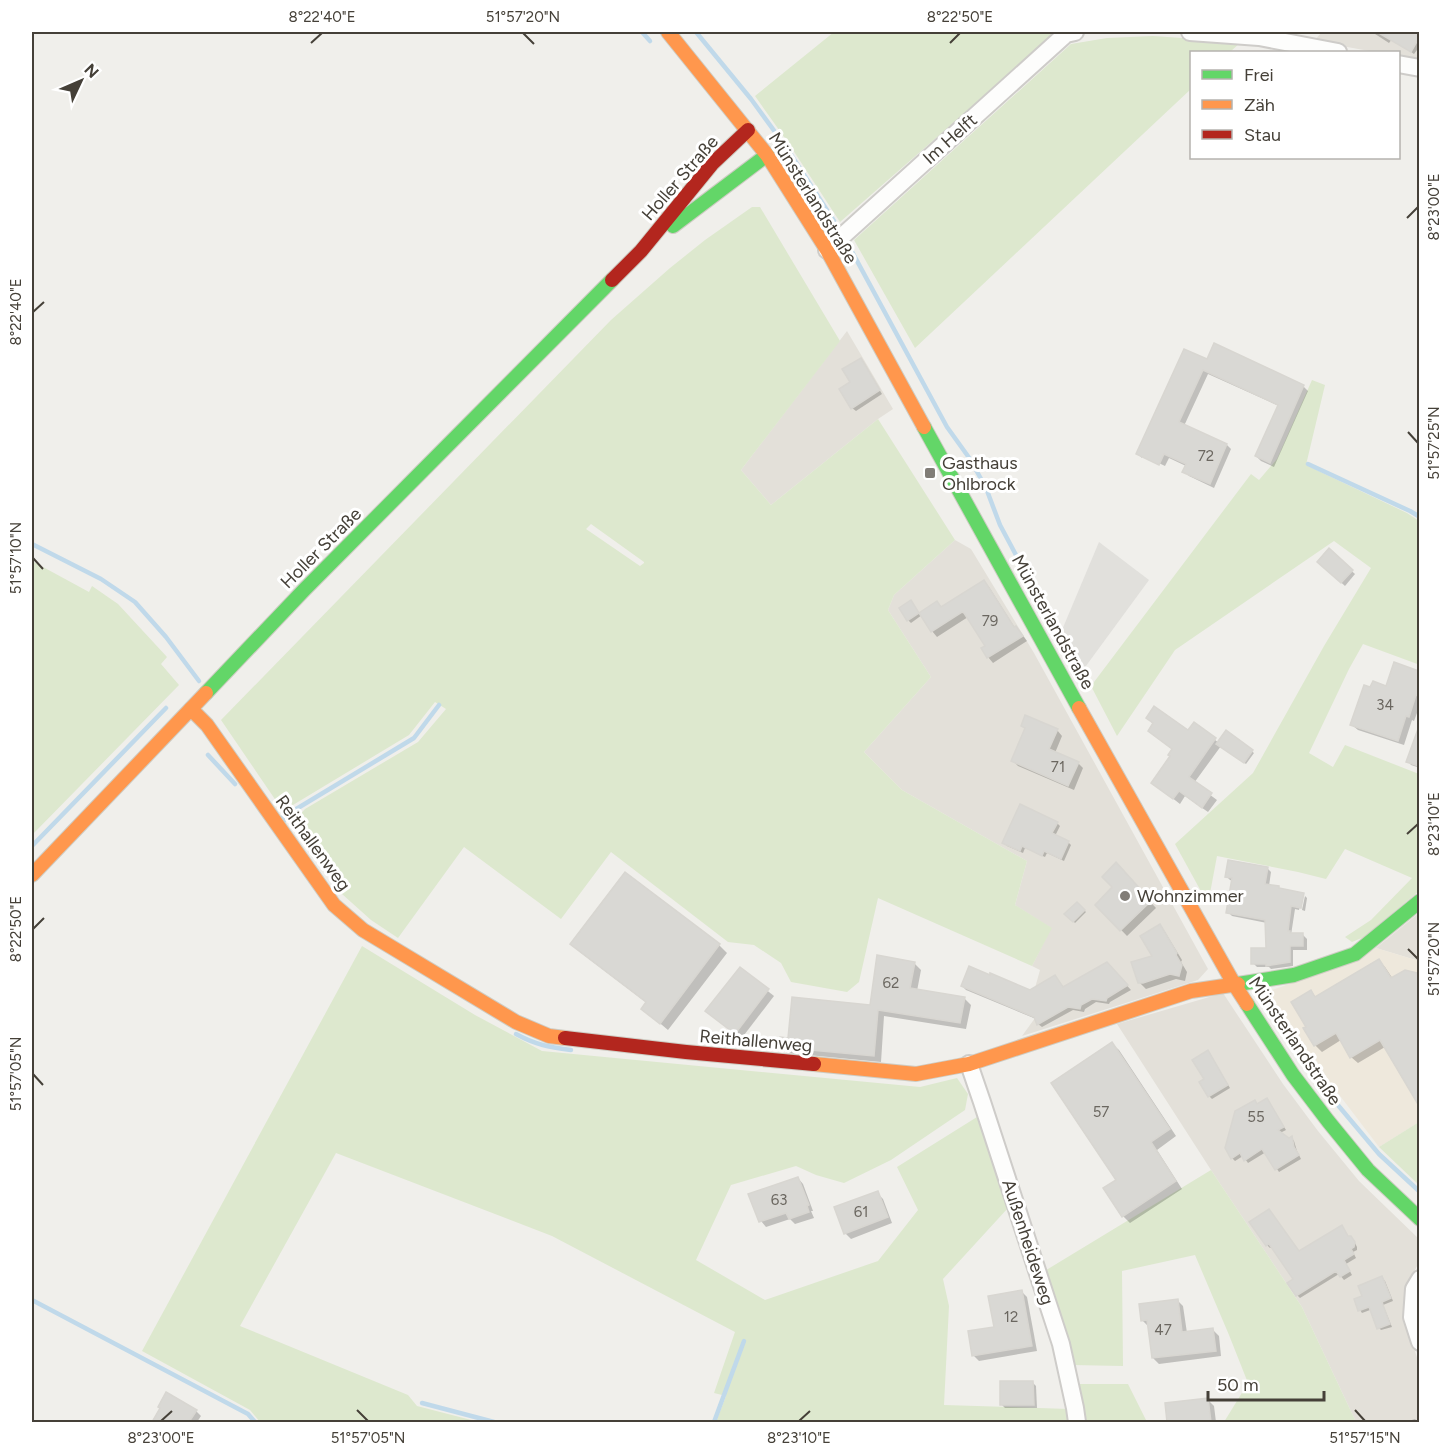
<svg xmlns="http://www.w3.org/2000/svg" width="1451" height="1454" viewBox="0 0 1451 1454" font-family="Figtree,sans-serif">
<rect width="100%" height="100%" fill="#f0efeb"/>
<g fill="#e3e0d9">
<path d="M1322,32h97v29l-20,-4 -1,-5h-23l-61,-11z"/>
<path d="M847,331l46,78 -15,10 -107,86 -30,-35z"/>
<path d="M955,540l16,9 63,104 174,316 -10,11 -176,56 13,-18v-30l5,-18 -8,-4 19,-38 -36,-23 12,-44 -125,-71 -38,-38 67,-75 -43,-67 6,-15z"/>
<path d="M1419,913v48l-43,-13z"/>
<path d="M1223,993l60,91 35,47 41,50 60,58v23l-11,22 -3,35 14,45v58h-63l-54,-115 -91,-137 -94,-146z"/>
</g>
<path fill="#eee8dc" d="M1376,948l43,13v161l-40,25 -48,-63 -18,-29 -9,4 -39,-62 4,-6 89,-31z"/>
<g fill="#dde8ce" fill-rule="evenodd">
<path d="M834,32h223l-217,190 -51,-78 -34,-48z"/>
<path d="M1153,36l88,6 -11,10h-38l-1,37 -276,259 -61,-108 217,-196 36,-6z"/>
<path d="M752,207h8l80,134 -99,129 30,35 107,-86 77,121 -61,55 -6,15 43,67 -67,75 38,38 125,71 -12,44 37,23 -20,38 -154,-68 -19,84 -12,10 -56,-10 -10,-19 -27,-18 -26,-3 -117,-90 -50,67 -97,-72 -66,91 -27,-18 -29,-26 -45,-66 1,-11 7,-8 113,-67 28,-33 -11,-7 -26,33 -126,76 -62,-91 390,-400 59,-52 35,-28zM591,524l53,38v1l-4,3 -54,-37z"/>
<path d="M1312,380l13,5 -19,80 101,48 12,8 1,144 -57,-21 -14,25 -40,84 24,14 12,-22 74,29v117l-55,46 -12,5 -7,-5 26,-17 41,-42 -67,-29 -19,30 -28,-7 -81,-16 -9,48 -33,-60 78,-71 71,-127 47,-78 -37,-27 -159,109 -58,86 -26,-50 160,-212 8,6 18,-21z"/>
<path d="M32,561l57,31 3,-6 26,18 49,53 -6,7 18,21 -147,150z"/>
<path d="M362,946l113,69 67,36 378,36 37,-9 11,16 -3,16 -74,50 -47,23 -28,-8 -20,-9 -65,19 -35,75 69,40 113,-39 40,-51 -21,-43 80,-50 31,91 -65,71 6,27 -5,99 125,4 1,13h-354l10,-26 -12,-3 21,-61 -183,-96 -216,-83 -96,173 168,69 9,11 62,16h-219l-10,-12 -108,-59z"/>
<path d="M1419,1122v63l-40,-38z"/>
<path d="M1211,1170l91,137 54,115h-132l24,-39 -19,-48 -34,-80 -73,16 1,95 -51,-1 -29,-93z"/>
<path d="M1075,1384h53l19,38h-65z"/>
</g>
<path fill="#e1e0dc" d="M1099,542l50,38 -66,90 -21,-40z"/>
<g fill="#0003">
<path d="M1372,32h20l3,2 1,-2h24v14l-6,8 -22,-15 -3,4z"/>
<path d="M861,360l3,4 18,30 -26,17 -4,-3v-25z"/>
<path d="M1207,361l96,25 5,5 -34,76 -13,-6 -5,-5 23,-50 -71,-32 -24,52 43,19 4,4 -17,39 -25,-12 -5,-5 2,-5 -17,-8 -4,8 -23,-11v3l-4,-4z"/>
<path d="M1329,551l26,23 -10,12 -26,-24z"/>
<path d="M984,582l5,5 26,41 6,5 6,8 -34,22 -5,-6 -1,-11 -19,-29 -31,20 -5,-6 -10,-16 -11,8 -3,-3 5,-15 6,9 18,-11 6,5z"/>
<path d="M1395,664l25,9v32l-6,16 -2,-1 -8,25 -46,-15 -6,-5 35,-37z"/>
<path d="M1148,718l41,14 5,-8 25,19 7,-11 28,21 -8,11 -25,-18 -27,37 23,17 -9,12 -23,-16 -5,8 -27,-21 19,-27 2,-6z"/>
<path d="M1022,725l35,5 5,6 -7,17 23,10 5,5 -9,22 -56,-24 -5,-5 13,-32z"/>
<path d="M1412,750l8,2v16l-9,-3 -3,-4z"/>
<path d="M1057,823l3,3 -5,10 13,6 3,3 -7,16 -17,-8 -2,4 -20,-9 -2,5 -16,-7 -3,-3z"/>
<path d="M1116,865l40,43 -29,28 -30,-31 17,-18z"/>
<path d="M1267,868l4,4 -2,14 35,9h-2l-3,15 -4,-1 -4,26h12l4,4v11h-14v16l-22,3 -2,-2h-12l-4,-4 14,-13v-27l-35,-7 -4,-4 5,-31 -3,-1 -4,-4z"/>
<path d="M1305,896l2,2 -2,13 -3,-1z"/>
<path d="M1077,904l9,8 -11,11 -8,-9z"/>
<path d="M1160,926l5,6 17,28 -1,2 6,10 -2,9 -9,-2 -30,10 -6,-6 -7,-20 21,-6z"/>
<path d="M572,944l147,1 8,8 -59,77 -25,-21 4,-6 -67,-51z"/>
<path d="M1379,961l6,6 8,12 23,-4 4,3v123l-35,-54 -27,16 -7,-6 -10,-17 -19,12 -7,-7 -10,-16 3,-2 3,-35 6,6z"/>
<path d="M914,963l7,7 -4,21 47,7 7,7 -5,24 -82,-13 -3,46 -94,-9 -7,-6 9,-7 82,-34z"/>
<path d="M1107,964l24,26 -21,12 -1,2 -13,-2 -11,7 -1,3 -11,-2 -31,17 -4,-3 -2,-5 -70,-29 -4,-4 68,6 25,-16 9,12z"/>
<path d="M740,969l34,27 -33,43 -34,-28z"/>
<path d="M1112,1044l7,6 57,86 -19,14 25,39 -52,34 -7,-7 -18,-27 13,-9z"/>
<path d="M1210,1055l20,33 -18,11 -3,-3 -3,-17z"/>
<path d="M1269,1103l17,27 -6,3 9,6 3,-1 2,3 3,10 4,8 -22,13 -13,-20 -18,11 -5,-7 -8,5 -3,-3 26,-53z"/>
<path d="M798,1178l5,6 10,27h-2l3,7 -19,6 -5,-5 -24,8 -5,-6z"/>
<path d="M877,1193l6,6 9,24 -41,16 -6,-6z"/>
<path d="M1251,1222l48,31 50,-16 5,4 3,6v3l-4,2 3,6 -10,6 6,11 -8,5 -5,-6 -39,24 -3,-3 -2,-16 -22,-32 -3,1 -3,-3z"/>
<path d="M1382,1278l3,3 8,20 -10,4 9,22 -11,3 -2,-2 -9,-18 -8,3 -2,-3 4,-14z"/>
<path d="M1022,1292l5,5 10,54 -58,10 -5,-5z"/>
<path d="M1178,1301l5,5 4,27 26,-3 6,6 2,20 -62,8 -6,-6 -5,-32 -6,-6z"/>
<path d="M1032,1382l4,4 1,22h-32l-3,-3z"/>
<path d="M1208,1400l6,6 2,16h-47l-2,-18z"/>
<path d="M161,1409l35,2 5,5 -4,6h-44z"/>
<path d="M1415,1419l3,3h-13z"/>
</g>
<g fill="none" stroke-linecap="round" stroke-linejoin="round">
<g stroke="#c0d9ea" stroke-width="4.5">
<path d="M642,32l8,9"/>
<path d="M696,32l55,67 35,48 48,74"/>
<path d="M850,248l97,179 23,32 16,29 14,37 78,146"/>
<path d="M1308,464l102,47 10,6"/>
<path d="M32,544l69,35 34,23 31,35 33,44"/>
<path d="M208,755l27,29"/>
<path d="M285,820l-2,-3 131,-79 25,-33"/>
<path d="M32,846l134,-138"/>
<path d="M516,1034c20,11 33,13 55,16"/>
<path d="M1309,1066l7,6 21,32 42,50 41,38"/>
<path d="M32,1300l216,114 7,8"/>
<path d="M422,1403l72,19"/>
<path d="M714,1422l30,-81"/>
</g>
</g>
<g fill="#d9d8d4" stroke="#d8d6d1" stroke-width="1.5">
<path d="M1377,32h42v6l-8,14z"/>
<path d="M1214,343l90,42 -34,78 -15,-7 23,-51 -75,-35 -24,52 48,22 -17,40 -28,-12 4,-8 -22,-10 -5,11 -23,-11 48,-105 23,10z"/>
<path d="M861,358l19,32 -29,19 -12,-20 11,-7 -8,-13z"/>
<path d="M1329,548l24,22 -12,13 -24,-21z"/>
<path d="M984,580l30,47 2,-1 7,10 -36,22 -6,-10 4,-2 -21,-33 -2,-1 -31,20 -12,-19 18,-12 4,6z"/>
<path d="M911,600l8,13 -12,8 -8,-13z"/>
<path d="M1394,662l25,9v25l-3,-1 -7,22 -3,-1 -8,25 -48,-16 14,-40 6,2 3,-6 13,5z"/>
<path d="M1154,706l34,24 6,-8 22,16 -27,39 23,16 -10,15 -23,-17 -6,8 -22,-16 19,-27 -2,-1 4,-6 -24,-18 5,-8 -7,-5z"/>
<path d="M1025,715l33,14 -9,20 30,13 -11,24 -57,-25 14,-33 -4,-2z"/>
<path d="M1418,729h1v37l-13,-4z"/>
<path d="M1226,730l27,20 -9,13 -28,-19z"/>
<path d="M1020,804l38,18 -6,11 17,8 -8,18 -17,-8 -2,5 -20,-10 -2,5 -18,-8z"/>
<path d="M1228,860l40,7 -3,17 14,2v2l25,5 -3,15 -10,-2 -3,25h2v2h13v13h-13v16l-24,4v-2h-15v-16h15l-1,-28 -39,-7 6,-35 -7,-1z"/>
<path d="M1116,862l35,39 -31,30 -25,-26 17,-18 -10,-10z"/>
<path d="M625,872l95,72 -60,80 -19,-15 5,-7 -76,-58z"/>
<path d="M1077,902l8,8 -12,12 -9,-8z"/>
<path d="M1160,924l17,29 -1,2 6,10 -3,11 -9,-2 -27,9h-5l-7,-21 21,-6 -12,-20z"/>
<path d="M877,955l38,7 -5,26 55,9 -5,26 -82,-13 -4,46 -95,-9 1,-10 8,1 4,-41 78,8z"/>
<path d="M1379,959l12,19 14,-8 12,3 2,5v128l-39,-66 -30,18 -14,-25 -22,13 -11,-18 3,-1 -15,-25 20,-12 4,7z"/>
<path d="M1107,962l21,23 -21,13 -1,3 -14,-2 -11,6 -1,4 -12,-2 -31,18 -3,-8 -73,-31 8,-20 21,9v-2l40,17 25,-15 8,12z"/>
<path d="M740,967l29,22 -34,45 -30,-23z"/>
<path d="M1112,1042l58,87 -19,13 25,39 -54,36 -19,-29 13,-8 -65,-97z"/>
<path d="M1208,1050l20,35 -20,12 -9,-15 5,-3 -12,-19z"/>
<path d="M1267,1098l17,29 -6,3 11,8 3,-2 2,11 5,8 -24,15 -13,-21 -18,12 -4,-8 -9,6 -6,-11 10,-37 20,-11 2,4z"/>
<path d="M798,1177l11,28 -2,1 2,6 -20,7 -3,-6 -27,9 -11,-28z"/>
<path d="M878,1191l10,26 -44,17 -10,-27z"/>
<path d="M1269,1209l30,42 43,-26 6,11h3l4,6 -1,5 -3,2 3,5 -10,6 6,11 -10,6 -4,-6 -40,25 -9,-13 6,-4 -24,-35 -3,2 -17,-24z"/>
<path d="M1382,1276l9,22 -9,4 8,22 -13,5 -8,-22 -11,4 -4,-12 8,-3 -4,-10z"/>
<path d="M1022,1290l10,56 -60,10 -4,-25 26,-4 -6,-31z"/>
<path d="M1178,1299l4,33 31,-4 3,23 -64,7 -5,-38 -6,1 -2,-17z"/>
<path d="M1000,1381h33l1,24h-34z"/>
<path d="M166,1392l31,18 -8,12h-37l8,-14 -2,-1z"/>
<path d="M1208,1398l3,24h-44l-2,-19z"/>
</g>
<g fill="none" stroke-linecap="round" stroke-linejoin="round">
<defs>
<g id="street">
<path d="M1190,32l69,5 79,15"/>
<path d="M1398,64l22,4"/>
<path d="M827,250l239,-216 9,-2"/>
<path d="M969,1064l13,38 79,242 14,64 2,14"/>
<path d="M1420,1279l-6,10 -2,28 8,25"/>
</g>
<g id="fast">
<path d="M673,226l94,-71"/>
<path d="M924,427l155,281"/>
<path d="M206,693l98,-103 308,-310"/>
<path d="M1238,984l56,-9 61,-21 65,-53"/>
<path d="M1247,1004l46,71 35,46 40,49 52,49"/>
</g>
<g id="slow">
<path d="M668,32l99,123 60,95 97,177"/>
<path d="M1079,708l155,276 13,20"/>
<path d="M191,709l16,16 127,180 29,25 153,92 33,14 16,2"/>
<path d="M32,875l174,-182"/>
<path d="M814,1064l102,10 53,-10 222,-73 47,-7"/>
</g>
<g id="jam">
<path d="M612,280l29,-29 71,-87 36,-34"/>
<path d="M565,1038l121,14 128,12"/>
</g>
</defs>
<use href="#street" stroke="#ceccc9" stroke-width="20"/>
<use href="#fast" stroke="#ceccc3" stroke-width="16"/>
<use href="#slow" stroke="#ceccc3" stroke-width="16"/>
<use href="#jam" stroke="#ceccc3" stroke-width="16"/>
<use href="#street" stroke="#fdfdfc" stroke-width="16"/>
<use href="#fast" stroke="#63d668" stroke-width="14"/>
<use href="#slow" stroke="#ff974d" stroke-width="14"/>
<use href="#jam" stroke="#b3261e" stroke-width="14"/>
</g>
<path fill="none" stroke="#454038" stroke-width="2" d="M523,33l11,11M311,43l11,-10M950,43l10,-10M1407,218l11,-11M33,312l11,-10M1408,432l10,11M33,558l10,11M1407,834l11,-10M33,929l11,-11M1408,949l10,10M33,1074l10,11M357,1410l11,11M1355,1410l10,11M161,1421l11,-10M799,1421l11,-10"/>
<g fill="#817d77" stroke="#fff" stroke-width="2">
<rect x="924" y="467" width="12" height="12" rx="3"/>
<circle cx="1125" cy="896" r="6"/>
</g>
<g text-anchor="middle" stroke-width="6" stroke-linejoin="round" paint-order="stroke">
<g font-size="15" fill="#6b6760">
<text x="1206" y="461">72</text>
<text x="990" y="626">79</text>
<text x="1385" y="710">34</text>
<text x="1058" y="772">71</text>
<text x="891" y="988">62</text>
<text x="1101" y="1117">57</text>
<text x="1256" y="1122">55</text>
<text x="779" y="1205">63</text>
<text x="861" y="1217">61</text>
<text x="1011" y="1322">12</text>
<text x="1163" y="1335">47</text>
</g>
<g font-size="18" fill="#454038" stroke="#fff">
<text transform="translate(950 139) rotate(-42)" y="6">Im Helft</text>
<text transform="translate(680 178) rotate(-49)" y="6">Holler Straße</text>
<text transform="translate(813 198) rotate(58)" y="6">Münsterlandstraße</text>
<text transform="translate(321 548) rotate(-45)" y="6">Holler Straße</text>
<text transform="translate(1053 622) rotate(61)" y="6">Münsterlandstraße</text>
<text transform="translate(313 843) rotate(54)" y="6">Reithallenweg</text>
<text transform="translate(756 1041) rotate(5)" y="6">Reithallenweg</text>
<text transform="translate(1295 1041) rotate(56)" y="6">Münsterlandstraße</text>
<text transform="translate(1028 1242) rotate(72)" y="6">Außenheideweg</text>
</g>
<g font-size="18" fill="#454038" stroke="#fff" text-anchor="start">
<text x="942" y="469">Gasthaus<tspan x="942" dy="21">Ohlbrock</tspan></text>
<text x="1137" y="902">Wohnzimmer</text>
</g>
</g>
<rect width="1451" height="1454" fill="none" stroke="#ffffff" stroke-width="66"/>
<rect x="1190" y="51" width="210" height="108" fill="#ffffff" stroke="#b5b3af" stroke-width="1.5"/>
<rect x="1202" y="70" width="30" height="9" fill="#63d668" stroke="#b5b3af" stroke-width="1.5"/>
<text x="1244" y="81" font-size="18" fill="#454038">Frei</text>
<rect x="1202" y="100" width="30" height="9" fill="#ff974d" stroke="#b5b3af" stroke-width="1.5"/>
<text x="1244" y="111" font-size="18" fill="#454038">Zäh</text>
<rect x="1202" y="130" width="30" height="9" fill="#b3261e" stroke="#b5b3af" stroke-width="1.5"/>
<text x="1244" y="141" font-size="18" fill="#454038">Stau</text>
<g transform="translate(81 81) rotate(46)" stroke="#ffffff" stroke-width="4.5" paint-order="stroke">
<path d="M0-4.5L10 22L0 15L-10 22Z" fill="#454038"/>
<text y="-9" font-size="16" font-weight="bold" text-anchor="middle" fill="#454038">N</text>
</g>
<path d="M1208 1391v9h116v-9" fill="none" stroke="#454038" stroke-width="3"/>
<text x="1217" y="1391" font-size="18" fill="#454038" stroke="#ffffff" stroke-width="4.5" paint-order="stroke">50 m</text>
<rect x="33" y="33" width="1385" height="1388" fill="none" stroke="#454038" stroke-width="2"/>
<g font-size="15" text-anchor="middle" fill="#454038">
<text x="322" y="22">8°22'40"E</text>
<text x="523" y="22">51°57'20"N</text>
<text x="960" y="22">8°22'50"E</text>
<text transform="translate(1434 207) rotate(-90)" y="5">8°23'00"E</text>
<text transform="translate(16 312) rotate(-90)" y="5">8°22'40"E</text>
<text transform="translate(1434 443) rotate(-90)" y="5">51°57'25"N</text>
<text transform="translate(16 558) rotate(-90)" y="5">51°57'10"N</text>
<text transform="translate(1434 824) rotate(-90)" y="5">8°23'10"E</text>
<text transform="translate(16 929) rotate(-90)" y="5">8°22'50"E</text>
<text transform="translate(1434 959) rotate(-90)" y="5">51°57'20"N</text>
<text transform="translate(16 1074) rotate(-90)" y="5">51°57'05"N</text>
<text x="161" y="1443">8°23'00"E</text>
<text x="368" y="1443">51°57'05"N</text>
<text x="799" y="1443">8°23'10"E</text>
<text x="1365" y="1443">51°57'15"N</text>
</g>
</svg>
